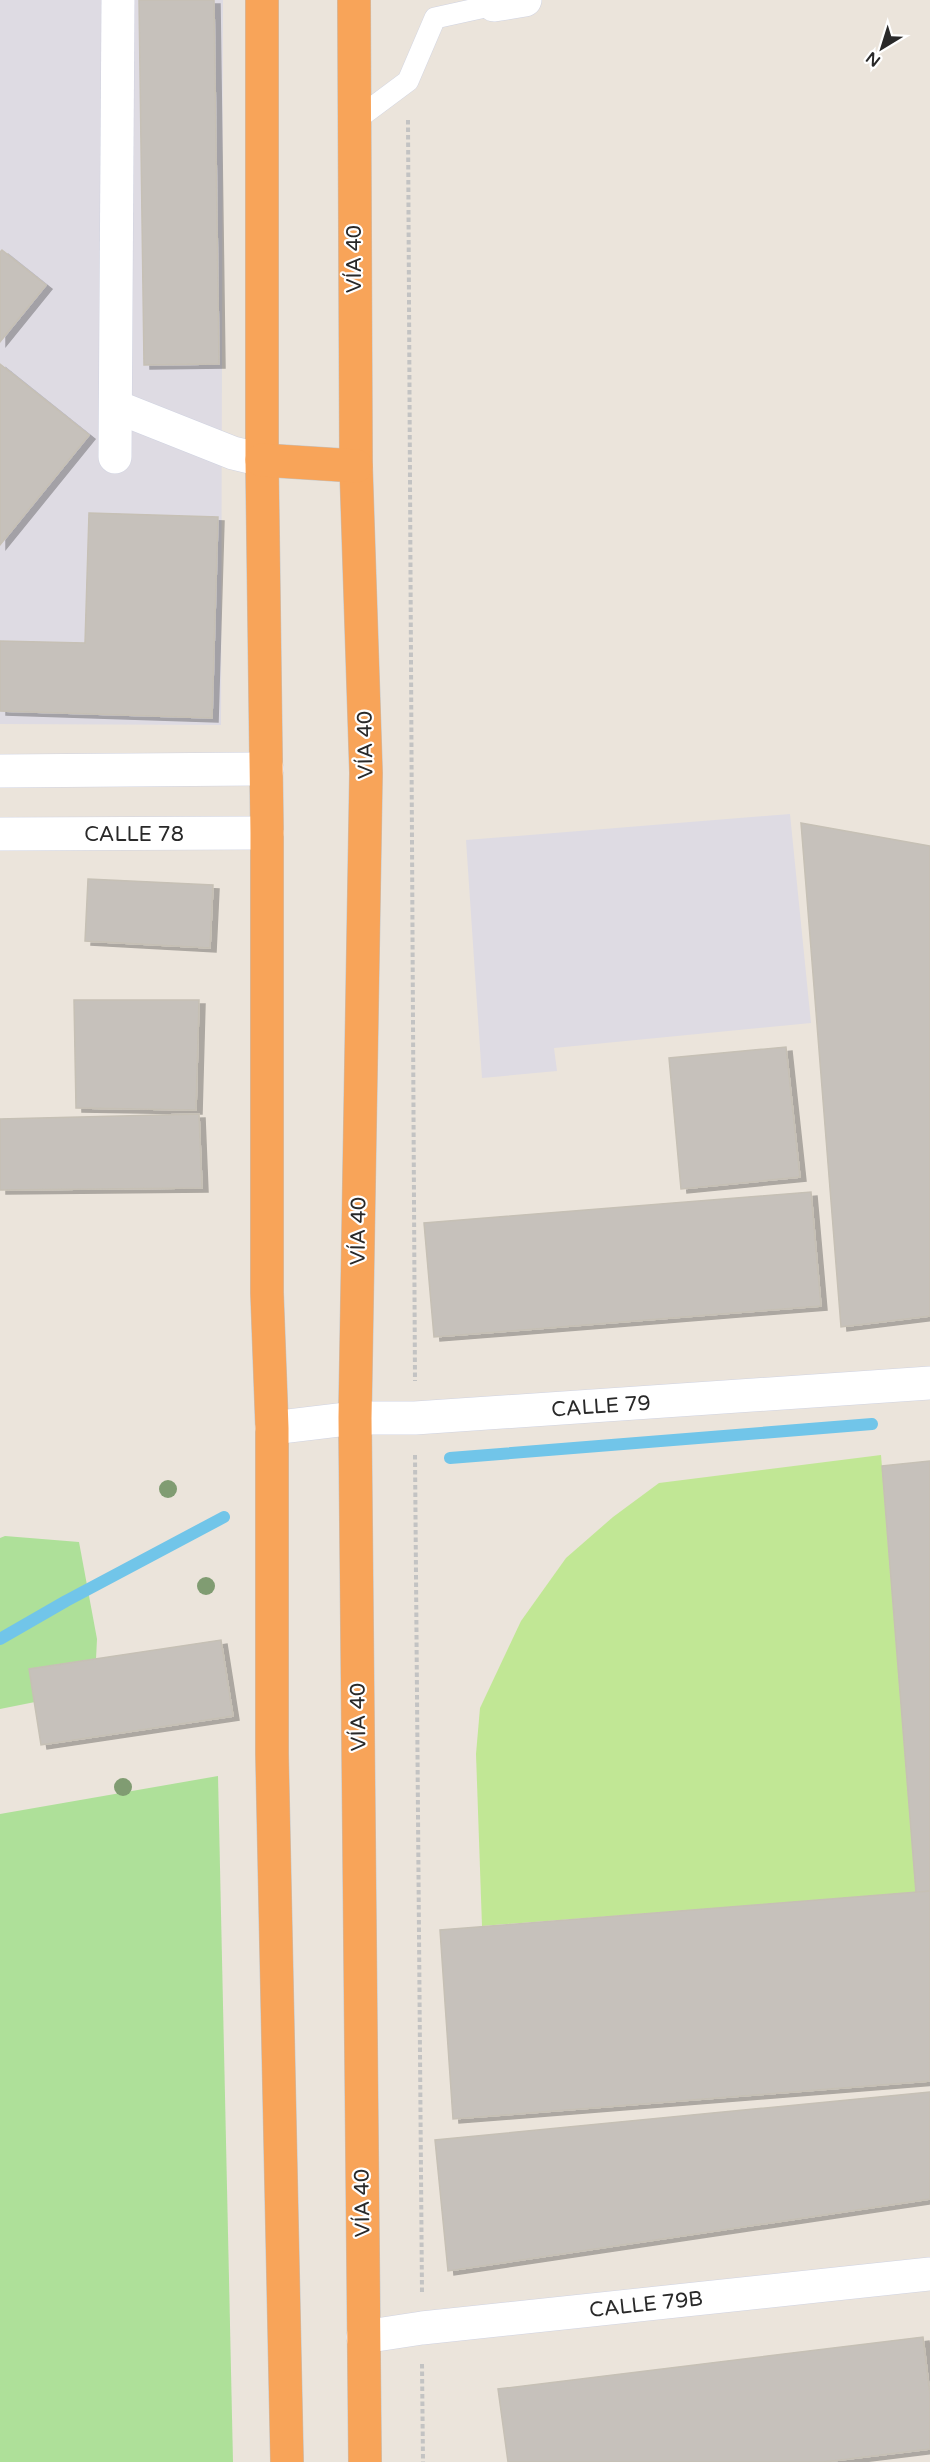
<svg xmlns="http://www.w3.org/2000/svg" width="930" height="2462" viewBox="0 0 930 2462" font-family="'Varela Round',sans-serif">
<defs>
<filter id="shadow"><feDropShadow dx="6" dy="4" stdDeviation="0" flood-color="#0004"/></filter>
</defs>
<rect width="100%" height="100%" fill="#ebe4db"/>
<g fill="#dedbe3">
<path d="M0,0h223l-2,725 -221,-1z"/>
<path d="M790,814l21,209 -257,25 3,23 -75,7 -16,-238z"/>
</g>
<g fill="#aee099">
<path d="M5,1536l74,6 18,97 -1,20 -67,10 6,33 -35,7v-171z"/>
<path d="M218,1776l15,686h-233v-648z"/>
</g>
<path fill="#c1e795" d="M881,1455l35,438 -434,33 -6,-172 4,-46 41,-87 45,-63 47,-41 46,-34z"/>
<g fill="none" stroke-linecap="round" stroke-linejoin="round">
<g stroke="#71c5e9" stroke-width="12">
<path d="M450,1458l422,-34"/>
<path d="M0,1639l66,-38 158,-84"/>
</g>
</g>
<g fill="#c6c1bb" stroke="#c6c0b5" stroke-width="1.5" filter="url(#shadow)">
<path d="M139,0h75l5,364 -75,1z"/>
<path d="M2,250l44,35 -46,57v-90z"/>
<path d="M0,364l89,71 -89,110z"/>
<path d="M89,513l129,4 -6,201 -212,-7v-70l85,2z"/>
<path d="M801,823l129,23v470l-89,11z"/>
<path d="M88,879l125,6 -3,63 -125,-7z"/>
<path d="M74,1000h125l-3,110 -120,-2z"/>
<path d="M786,1047l14,130 -119,12 -12,-131z"/>
<path d="M199,1114l3,74 -202,2v-71z"/>
<path d="M811,1192l10,114 -387,31 -10,-114z"/>
<path d="M930,1461v430l-14,2 -34,-427z"/>
<path d="M221,1640l12,76 -192,29 -12,-76z"/>
<path d="M930,1891v190l-477,38 -13,-189z"/>
<path d="M930,2092v107l-482,72 -13,-131z"/>
<path d="M923,2337l7,58v54l-106,13h-316l-10,-73z"/>
</g>
<g fill="none" stroke-linecap="round" stroke-linejoin="round">
<defs>
<path id="lane" d="M353,122l55,-41 27,-63 59,-13"/>
<g id="street">
<path d="M494,5l31,-5"/>
<path d="M117,407l116,46 29,7"/>
<path d="M115,457l3,-457"/>
<path d="M363,2337l59,-9 508,-54"/>
</g>
<g id="secondary">
<path d="M0,771l267,-2"/>
<path d="M0,834l267,-1"/>
<path d="M272,1428l83,-10h60l515,-35"/>
</g>
<g id="highway">
<path d="M262,0v460l5,373v460l5,135v326l15,708"/>
<path d="M354,0l2,466 10,307 -11,645 10,1044"/>
<path d="M262,460l94,6"/>
</g>
</defs>
<use href="#lane" stroke="#d0d3e1" stroke-width="22"/>
<use href="#street" stroke="#d0d3e1" stroke-width="34"/>
<use href="#secondary" stroke="#d0d3e1" stroke-width="34"/>
<use href="#highway" stroke="#c3c3c3" stroke-width="34"/>
<g stroke="#c3c3c3" stroke-width="4" stroke-dasharray="4.5 3" stroke-linecap="butt">
<path d="M408,120l7,1261"/>
<path d="M415,1455l7,838"/>
<path d="M422,2364l1,98"/>
</g>
<use href="#lane" stroke="#fff" stroke-width="21"/>
<use href="#street" stroke="#fff" stroke-width="33"/>
<use href="#secondary" stroke="#fff" stroke-width="33"/>
<use href="#highway" stroke="#f8a459" stroke-width="33"/>
</g>
<g fill="#809c72">
<circle cx="168" cy="1489" r="9"/>
<circle cx="206" cy="1586" r="9"/>
<circle cx="123" cy="1787" r="9"/>
</g>
<g text-anchor="middle" stroke-width="4.5" stroke-linejoin="round" paint-order="stroke">
<g font-size="21" fill="#292929" stroke="#fff">
<text transform="translate(354 259) rotate(-90)" y="7">VÍA 40</text>
<text transform="translate(365 745) rotate(-91)" y="7">VÍA 40</text>
<text x="134" y="841">CALLE 78</text>
<text transform="translate(358 1231) rotate(-89)" y="7">VÍA 40</text>
<text transform="translate(601 1406) rotate(-4)" y="7">CALLE 79</text>
<text transform="translate(358 1717) rotate(-91)" y="7">VÍA 40</text>
<text transform="translate(362 2203) rotate(-91)" y="7">VÍA 40</text>
<text transform="translate(646 2304) rotate(-6)" y="7">CALLE 79B</text>
</g>
</g>
<g transform="translate(882 48) rotate(218)" stroke="#ffffff" stroke-width="4.5" paint-order="stroke">
<path d="M0-4.5L10 22L0 15L-10 22Z" fill="#292929"/>
<text y="-9" font-size="16" font-weight="bold" text-anchor="middle" fill="#292929">N</text>
</g>
</svg>
